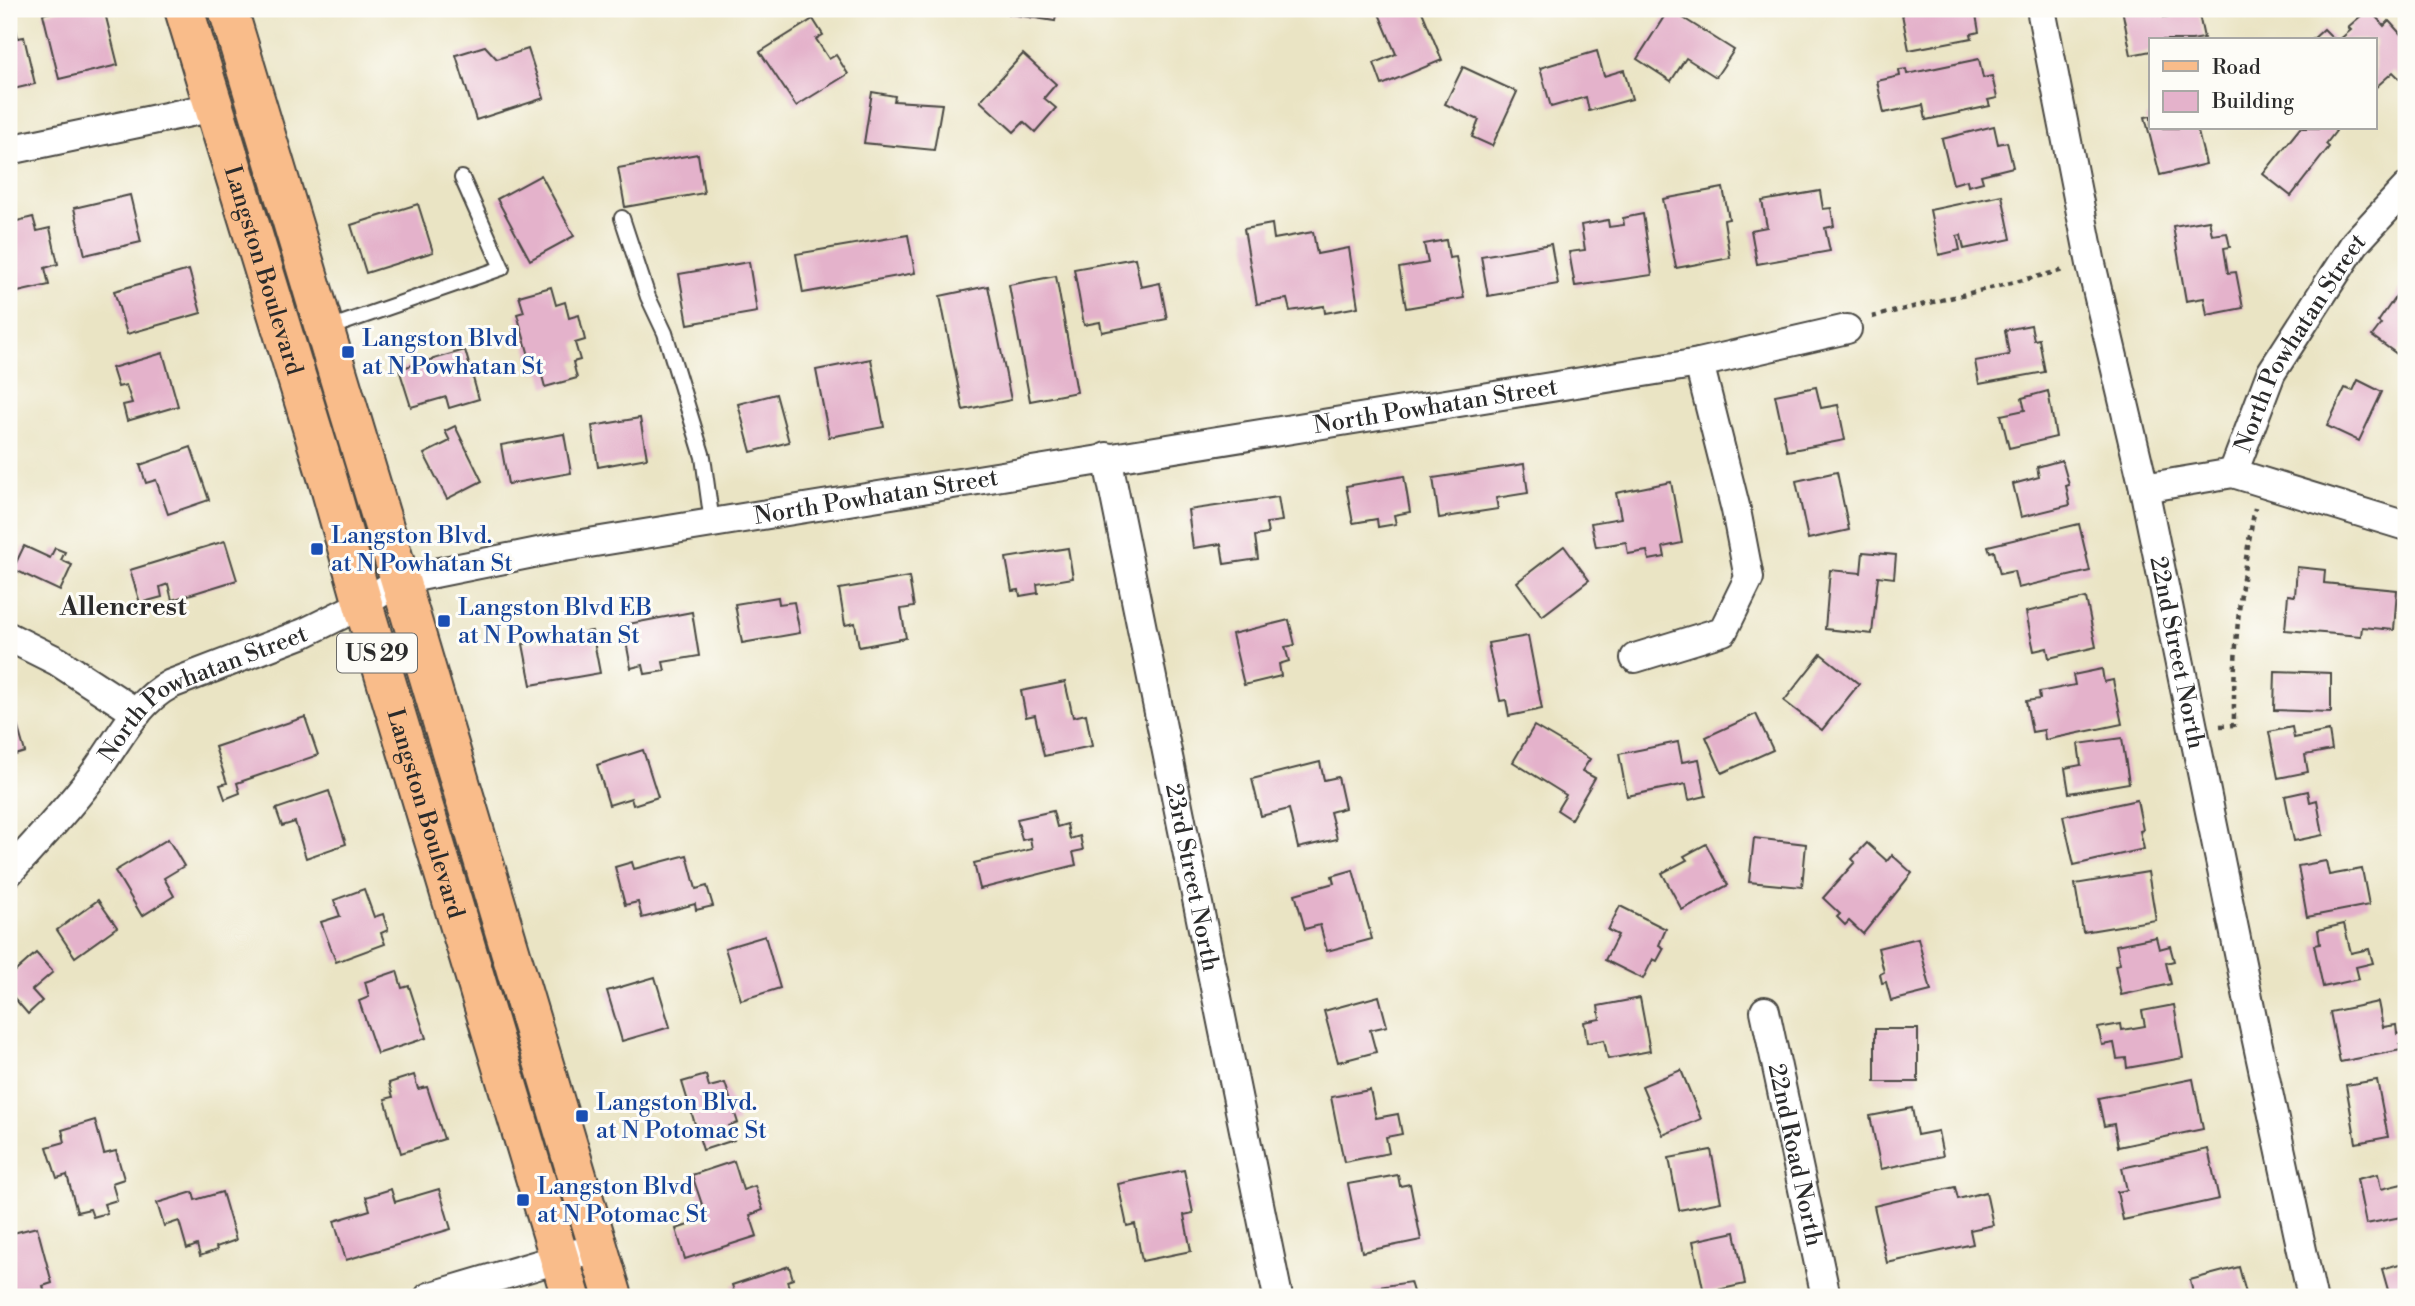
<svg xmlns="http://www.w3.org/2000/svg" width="2415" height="1306" viewBox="0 0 2415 1306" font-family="'Libre Bodoni',serif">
<rect width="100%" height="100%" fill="#fdfcf7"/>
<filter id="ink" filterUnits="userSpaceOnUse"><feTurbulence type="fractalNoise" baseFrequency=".0143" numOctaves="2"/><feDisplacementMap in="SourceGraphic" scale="14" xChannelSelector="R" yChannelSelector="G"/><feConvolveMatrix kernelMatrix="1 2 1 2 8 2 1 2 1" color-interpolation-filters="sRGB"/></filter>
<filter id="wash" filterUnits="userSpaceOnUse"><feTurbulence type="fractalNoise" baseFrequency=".00686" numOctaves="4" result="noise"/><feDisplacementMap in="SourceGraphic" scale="28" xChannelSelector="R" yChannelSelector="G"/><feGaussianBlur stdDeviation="1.57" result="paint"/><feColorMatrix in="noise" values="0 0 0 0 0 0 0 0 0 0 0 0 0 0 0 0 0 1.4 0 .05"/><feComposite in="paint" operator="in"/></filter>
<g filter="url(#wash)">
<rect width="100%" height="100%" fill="#eae4c4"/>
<g id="blocks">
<g fill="#e4b2cb">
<path d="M63,9h41l14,56 -59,14 -16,-65z"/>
<path d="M1010,9h47l-2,12 -46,-7z"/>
<path d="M1229,9h22v5l-23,-1z"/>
<path d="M1377,9h44l21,51 -60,25 -8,-22 22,-9z"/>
<path d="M1669,9l65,41 -18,27 -30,-19 -15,23 -34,-22z"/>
<path d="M1901,9h64v2l10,-2 4,23 -8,2 1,4 -63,12z"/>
<path d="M2122,9h40l2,8 34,-7 6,28 -12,2h-41v11l-20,4z"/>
<path d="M2369,9l15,17 5,-5 17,19v33l-6,6 -7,-7 -18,16v-48h-36l12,-10 -3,-3z"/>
<path d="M813,19l10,16 -7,4 13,20 7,-4 12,19 -52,32 -36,-54z"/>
<path d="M15,25l3,13 6,-1 11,47 -26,6v-63z"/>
<path d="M2324,29l11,11h-23z"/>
<path d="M485,46l12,13 31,-10 16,49 -68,22 -20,-65z"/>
<path d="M1597,51l7,25 20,-6 8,29 -43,12 -3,-14 -35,10 -11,-39z"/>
<path d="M1023,54l33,30 -12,14 12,10 -21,24 -11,-10 -10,10 -34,-31z"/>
<path d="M1979,59l4,19 9,-2 5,22 -9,2 2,6 -64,14 -3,-15 -39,8 -7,-32 23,-5 -1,-6 7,-1 1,5z"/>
<path d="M1463,67l54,25 -25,54 -20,-9 7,-17 -34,-16z"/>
<path d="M872,92l23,4 -1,5 48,3 -8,46 -70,-7z"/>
<path d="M2151,116v12h46l9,36 -46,11 -15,-58z"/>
<path d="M1994,126l4,18 9,-2 6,25 -32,8 2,7 -15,4 -1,-6 -14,4 -11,-45z"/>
<path d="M2300,128h32l4,3 -10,13 3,3 -38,49 -28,-22z"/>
<path d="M698,154l6,39 -79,14 -7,-39z"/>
<path d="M541,175l33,61 -44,24 -33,-61z"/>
<path d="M1723,188l6,31 -5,1 6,38 -54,10 -13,-69z"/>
<path d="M1820,191l3,18 8,-1 3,18 -9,2 5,23 -73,13 -6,-34 16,-3 -5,-26z"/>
<path d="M130,195l11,47 -56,13 -11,-47z"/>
<path d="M2002,195l9,44 -47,10 -3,-14 -4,1 3,14 -21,5 -9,-45z"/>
<path d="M418,204l15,48 -67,21 -15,-48z"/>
<path d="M1643,214l9,61 -77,11 -6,-34 16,-2 -4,-25 27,-5 1,7 15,-2 -1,-7z"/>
<path d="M33,217l4,14 13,-3 8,36 -13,4 4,17 -40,9v-71z"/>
<path d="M2209,220l3,15 15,-2 3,14 -6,1 4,25 8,-1 7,36 -36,7 -3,-17 -18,3 -13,-75z"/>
<path d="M1272,224l2,15 39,-7 4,22 32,-6 9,59 -33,6 -1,-7 -34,5 -3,-12 -30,5 -13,-75z"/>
<path d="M908,235l7,38 -112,20 -7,-39z"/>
<path d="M1446,240l3,18 7,-1 8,41 -58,10 -7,-40 29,-5 -4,-19z"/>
<path d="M1551,244l7,40 -70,12 -7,-40z"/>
<path d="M1135,258l6,29 19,-4 7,36 -65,13 -2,-10 -16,3 -10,-56z"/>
<path d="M749,262l8,50 -69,12 -9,-50z"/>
<path d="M189,270l12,43 -74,21 -13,-43z"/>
<path d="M1056,276l21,116 -47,9 -21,-116z"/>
<path d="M988,286l23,114 -48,10 -23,-114z"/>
<path d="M2403,286l3,2v54l-9,12 -25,-18 9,-12 -3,-2z"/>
<path d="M551,287l5,18 9,-3 4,16 10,-3 6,25 -10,3 5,17 -7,2 4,16 -32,9 -4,-15 -7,1 -17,-59 7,-2 -5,-16z"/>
<path d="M2031,325l3,15 5,-1 6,33 -66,12 -4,-23 34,-6 -4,-25z"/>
<path d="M465,350l14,49 -30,9 -3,-11 -35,10 -12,-38z"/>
<path d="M163,353l15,53 -51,15 -4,-16 9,-2 -6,-18 -8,2 -6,-19z"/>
<path d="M871,359l13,68 -55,10 -13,-67z"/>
<path d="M2358,380l24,12 -23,49 -32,-15 18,-38 8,3z"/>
<path d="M1816,387l5,21 17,-3 7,35 -58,11 -12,-56z"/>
<path d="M2048,391l8,46 -47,11 -8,-33 24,-5 -3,-12z"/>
<path d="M776,394l13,48 -38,10 -13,-48z"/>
<path d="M640,418l7,40 -49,9 -6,-41z"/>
<path d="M455,426l27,55 -35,18 -23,-45 26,-13 -5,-10z"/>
<path d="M564,434l7,39 -63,11 -7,-39z"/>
<path d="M191,447l18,53 -41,14 -12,-34 -10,3 -6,-18z"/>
<path d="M2062,460l7,25 -3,1 4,19 -49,12 -8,-33 26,-7 -2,-10z"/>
<path d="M1524,464l4,29 -32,5 2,11 -59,9 -6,-40z"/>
<path d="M1837,472l12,58 -41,9 -12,-58z"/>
<path d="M1404,476l6,36 -16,3 2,9 -18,3 -1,-8 -24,4 -7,-37z"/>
<path d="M1671,482l11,61 -19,4 2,10 -16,3 -2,-9 -19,3 -2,-12 -30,5 -5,-24 30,-5 -5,-25z"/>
<path d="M1278,497l4,24 -16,2 2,11 -13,2 3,23 -34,5 -3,-20 -28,4 -5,-38z"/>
<path d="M2079,524l11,47 -72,17 -4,-17 -14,3 -6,-23 -4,1 -2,-6z"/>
<path d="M225,541l12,39 -65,20 -4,-16 -8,3 2,10 -22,6 -10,-33z"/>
<path d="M24,546l26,12 5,-10 10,4 -4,8 11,5 -12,26 -47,-22z"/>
<path d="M1564,546l25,34 -47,36 -25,-34z"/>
<path d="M1068,548l5,30 -36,6 1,9 -18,3 -1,-6 -7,1 -6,-33z"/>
<path d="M1863,552l33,3 -2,23 -16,-2 -6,58 -47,-5 5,-59 31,3z"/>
<path d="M2297,567l28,3 -1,13 73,7 -3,40 -32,-3 -1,9 -76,-6 3,-35 7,1z"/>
<path d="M909,577l5,30 -13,2 5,29 -47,9 -4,-24 -10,2 -6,-36z"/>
<path d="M778,597l1,7 15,-2 6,31 -58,10 -7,-39z"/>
<path d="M2086,598l10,49 -47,11 -2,-10 -13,3 -8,-39z"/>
<path d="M692,612l7,44 -36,6 2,9 -20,3 -2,-9 -12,3 -8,-43z"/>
<path d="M1289,620l6,25 -10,2 4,14 -10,3 2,12 -37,9 -12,-51z"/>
<path d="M592,631l8,42 -69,12 -8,-41z"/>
<path d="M1528,636l14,73 -33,7 -3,-16 -6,1 -12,-58z"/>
<path d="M1821,654l38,30 -37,46 -38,-29z"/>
<path d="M2102,669l2,13 9,-2 9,44 -77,16 -1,-10 -12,2 -6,-31 14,-2 -1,-7 36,-7 -2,-10z"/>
<path d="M2275,671l56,2v39l-57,-2z"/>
<path d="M1065,682l8,35 13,-3 6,32 -48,10 -9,-41 -9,2 -5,-26z"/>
<path d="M9,697l16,55 -16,5z"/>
<path d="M1756,714l17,36 -51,23 -16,-36z"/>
<path d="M305,717l13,38 -81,28 3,10 -15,6 -5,-14 7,-2 -12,-36z"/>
<path d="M1534,726l56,33 -8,12 13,7 -24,41 -14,-9 9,-15 -53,-33z"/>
<path d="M2292,727l2,11 35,-7 3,19 -27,5 3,17 -30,6 -9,-46z"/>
<path d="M2122,738l7,45 -60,10 -4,-25 16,-3 -3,-21z"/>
<path d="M1678,742l4,20 17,-3 7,37 -17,4 -3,-16 -59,12 -8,-42z"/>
<path d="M643,750l15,47 -25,8 -2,-7 -22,7 -12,-40z"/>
<path d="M1320,762l4,18 14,-3 7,31 -15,4 7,27 -39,9 -9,-39 -28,7 -9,-37z"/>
<path d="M329,791l17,53 -40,14 -11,-36 -13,4 -6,-17z"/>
<path d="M2308,791l2,11 7,-2 6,35 -29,6 -9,-45z"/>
<path d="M2137,800l6,30 -3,1 4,18 -70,16 -11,-49z"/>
<path d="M1053,811l4,16 10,-3 3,15 10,-3 3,14 -10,2 3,13 -96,24 -6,-26 58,-14 -2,-11 -8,2 -5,-21z"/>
<path d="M1754,838l52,6 -4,43 -53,-5z"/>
<path d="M168,839l16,27 -20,12 10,18 -32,20 -27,-45z"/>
<path d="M1867,843l20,18 5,-6 20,18 -49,61 -14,-13 -4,4 -8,-8 3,-3 -17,-16 32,-36 -3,-3z"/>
<path d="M1706,844l22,41 -46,25 -20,-37 25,-13 -3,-4z"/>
<path d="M687,855l9,34 11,-3 6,20 -17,4 -1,-6 -53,14 -4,-16 -13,3 -10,-38 17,-5 2,7z"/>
<path d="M2326,861l3,14 33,-6 7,36 -62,12 -9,-51z"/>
<path d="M1353,870l19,69 -45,12 -7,-26 -15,4 -10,-35 39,-11 -2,-7z"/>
<path d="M2148,872l8,48 -73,12 -8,-48z"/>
<path d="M364,889l10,28 9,-3 5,16 -7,3 4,11 -49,18 -15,-40 19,-6 -6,-16z"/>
<path d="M98,900l19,27 -42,30 -18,-27z"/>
<path d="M1620,906l46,23 -7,16 5,3 -7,13 -4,-2 -10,20 -38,-19 13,-25 -10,-5z"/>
<path d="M2344,924l7,29 18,-4 4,14 -17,4 3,12 -36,8 -9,-42 6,-1 -2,-14z"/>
<path d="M765,936l15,52 -39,12 -16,-52z"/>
<path d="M2156,937l3,12 11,-3 4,15 -8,2 5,21 -50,11 -6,-30 5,-1 -4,-19z"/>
<path d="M1918,938l13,53 -40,10 -5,-19 -4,1 -2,-9 4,-2 -6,-24z"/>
<path d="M36,953l17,19 -21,18 10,11 -14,13 -19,-22v-15z"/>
<path d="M397,971l5,17 7,-2 17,52 -49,16 -18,-53 10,-4 -4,-15z"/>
<path d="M655,977l15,50 -48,14 -15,-50z"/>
<path d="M1379,996l8,30 -17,4 6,22 -38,10 -14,-51z"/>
<path d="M1640,998l10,53 -42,8 -4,-19 -17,3 -3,-21 16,-3 -2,-13z"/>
<path d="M2378,1002l5,25 13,-2 1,9 9,-2v11l-6,2 1,5 -61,12 -10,-50z"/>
<path d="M2174,1005l9,53 -56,10 -1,-10 -9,1 -3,-16 -12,2 -4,-17 23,-4 1,6 23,-4 -3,-15z"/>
<rect x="1875" y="1029" width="43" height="53"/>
<path d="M1681,1070l20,49 -38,16 -21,-49z"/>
<path d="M414,1075l4,14 9,-2 17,52 -43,14 -16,-54 8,-2 -4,-14z"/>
<path d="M706,1075l3,12 16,-4 13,40 -9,3 5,14 -31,10 -21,-68z"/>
<path d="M2193,1079l10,50 -85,18 -4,-23 -10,2 -6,-28z"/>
<path d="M2377,1080l11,57 -32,6 -10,-58z"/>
<path d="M1370,1090l6,28 22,-4 4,20 -16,3 3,16 -45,9 -13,-65z"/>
<path d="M1912,1108l5,27 21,-4 5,25 -62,13 -11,-53z"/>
<path d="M95,1120l9,34 12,-3 8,28 -12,4 5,17 -13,4 3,9 -14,4 -3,-8 -13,3 -10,-37 -10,3 -10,-31 18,-5 -3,-12z"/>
<path d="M2208,1149l11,50 -96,21 -6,-28 10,-2 -5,-22z"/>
<path d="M1711,1150l10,52 -42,8 -10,-52z"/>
<path d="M734,1161l9,29 12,-4 8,24 -13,5 7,21 -72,23 -9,-30 31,-10 -15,-44z"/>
<path d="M1184,1170l9,43 -9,2 7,36 -49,10 -7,-37 -8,2 -9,-42z"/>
<path d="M2378,1174l3,15 25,-6v33l-40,8 -9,-45z"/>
<path d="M1398,1175l2,11 10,-2 11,56 -59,12 -14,-68z"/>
<path d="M1955,1187l3,12 28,-7 7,33 -23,5 3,14 -86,19 -13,-57z"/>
<path d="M391,1189l4,13 44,-13 12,40 -105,31 -12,-39 36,-11 -4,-13z"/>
<path d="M193,1192l2,8 27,-8 14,48 -20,7 1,3 -17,6 -3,-11 -10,4 -8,-28 -15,5 -7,-23z"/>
<path d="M37,1227l15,56 -9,3 3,11h-37v-63z"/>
<path d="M1735,1232l10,52 -41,9 -11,-52z"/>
<path d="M2406,1262v35h-16l-8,-28z"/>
<path d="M789,1266l4,13 -6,2 5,16h-56l-4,-12z"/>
<path d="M2239,1267l8,30h-53l-4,-17z"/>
<path d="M1410,1282l4,13 12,-3 1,5h-53l-2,-9z"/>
</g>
</g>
</g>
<g filter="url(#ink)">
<use href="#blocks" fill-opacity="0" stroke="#484742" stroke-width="2"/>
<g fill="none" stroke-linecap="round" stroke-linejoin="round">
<defs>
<g id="service">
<path d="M622,218l26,79 17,36 38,124 9,66"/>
<path d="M326,329l176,-61 -40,-90"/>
</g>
<g id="minor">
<path id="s1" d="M2041,9l50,255 53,224 109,534 59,275"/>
<path d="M9,150l205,-43"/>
<path id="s2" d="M1107,457l171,840"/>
<path id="s3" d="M2233,473l38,-100 84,-130 51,-55"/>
<path d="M2144,488l89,-15 173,53"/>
<path d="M9,637l48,24 80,52"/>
<path d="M1635,658l88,-27 26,-53 -13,-68 -37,-147"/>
<path id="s4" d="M9,872c28,-30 57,-61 82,-94 25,-32 43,-75 80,-94l133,-51 59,-29 37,-24 158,-32 1141,-185 148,-34"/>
<path id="s5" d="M1765,1011l61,286"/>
<path d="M429,1297l149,-44"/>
</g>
<g id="primary">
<path id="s6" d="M184,9l144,471 35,124 208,693"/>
<path d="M228,9l172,571 213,717"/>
</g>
</defs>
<use href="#service" stroke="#484742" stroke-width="18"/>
<use href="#minor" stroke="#484742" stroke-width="32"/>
<use href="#primary" stroke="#484742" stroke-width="42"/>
<g stroke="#484742" stroke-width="4.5" stroke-dasharray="5 5" stroke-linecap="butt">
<path d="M1872,317l192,-47"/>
<path d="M2220,726l14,-1c-1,-79 6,-140 21,-217"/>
</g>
<use href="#service" stroke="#fff" stroke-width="14"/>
<use href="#minor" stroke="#fff" stroke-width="28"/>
<use href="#primary" stroke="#f9bc8a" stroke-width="38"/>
</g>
</g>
<g fill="#1a4fb4" stroke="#fdfcf7" stroke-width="2.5">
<rect x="341" y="345" width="14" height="14" rx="3.5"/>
<rect x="310" y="542" width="14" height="14" rx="3.5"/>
<rect x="437" y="614" width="14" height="14" rx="3.5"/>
<rect x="575" y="1109" width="14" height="14" rx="3.5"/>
<rect x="516" y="1193" width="14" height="14" rx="3.5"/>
</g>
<g text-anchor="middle" stroke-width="6" stroke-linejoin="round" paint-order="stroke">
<rect fill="#fdfcf7" stroke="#6a6a68" stroke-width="2" x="337" y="633.5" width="80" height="39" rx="5"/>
<g font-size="23" font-weight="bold" fill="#2b2b2b">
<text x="377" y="661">US 29</text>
</g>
<g font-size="24" fill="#2b2b2b" stroke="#fdfcf7">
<text dy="8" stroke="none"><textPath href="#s6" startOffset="273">Langston Boulevard</textPath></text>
<text dy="8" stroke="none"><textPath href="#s3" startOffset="147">North Powhatan Street</textPath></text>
<text dy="8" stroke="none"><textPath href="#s4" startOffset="1552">North Powhatan Street</textPath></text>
<text dy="8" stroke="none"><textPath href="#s4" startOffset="985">North Powhatan Street</textPath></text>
<text dy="8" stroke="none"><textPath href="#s1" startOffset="658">22nd Street North</textPath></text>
<text dy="8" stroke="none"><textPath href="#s4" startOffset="271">North Powhatan Street</textPath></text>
<text dy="8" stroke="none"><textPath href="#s6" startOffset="840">Langston Boulevard</textPath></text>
<text dy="8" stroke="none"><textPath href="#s2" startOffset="429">23rd Street North</textPath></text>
<text dy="8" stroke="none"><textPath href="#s5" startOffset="147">22nd Road North</textPath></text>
</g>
<g font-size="24" fill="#164399" stroke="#fdfcf7" text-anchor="start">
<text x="362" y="346">Langston Blvd<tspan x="362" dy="28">at N Powhatan St</tspan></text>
<text x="331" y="543">Langston Blvd.<tspan x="331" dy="28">at N Powhatan St</tspan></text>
<text x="458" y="615">Langston Blvd EB<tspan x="458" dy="28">at N Powhatan St</tspan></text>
<text x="596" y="1110">Langston Blvd.<tspan x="596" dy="28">at N Potomac St</tspan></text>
<text x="537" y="1194">Langston Blvd<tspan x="537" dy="28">at N Potomac St</tspan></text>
</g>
<g font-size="26" font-weight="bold" fill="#2b2b2b" stroke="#fdfcf7">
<text x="123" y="615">Allencrest</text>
</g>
</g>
<rect width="2415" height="1306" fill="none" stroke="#fdfcf7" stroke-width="35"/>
<rect x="2149" y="38" width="228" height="91" fill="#fdfcf7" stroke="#a9a8a5" stroke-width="2"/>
<rect x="2163" y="61" width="35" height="10" fill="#f9bc8a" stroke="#a9a8a5" stroke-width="2"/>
<text x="2212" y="74" font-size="21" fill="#2b2b2b">Road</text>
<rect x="2163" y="91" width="35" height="21" fill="#e4b2cb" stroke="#a9a8a5" stroke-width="2"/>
<text x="2212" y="108" font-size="21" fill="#2b2b2b">Building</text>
</svg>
